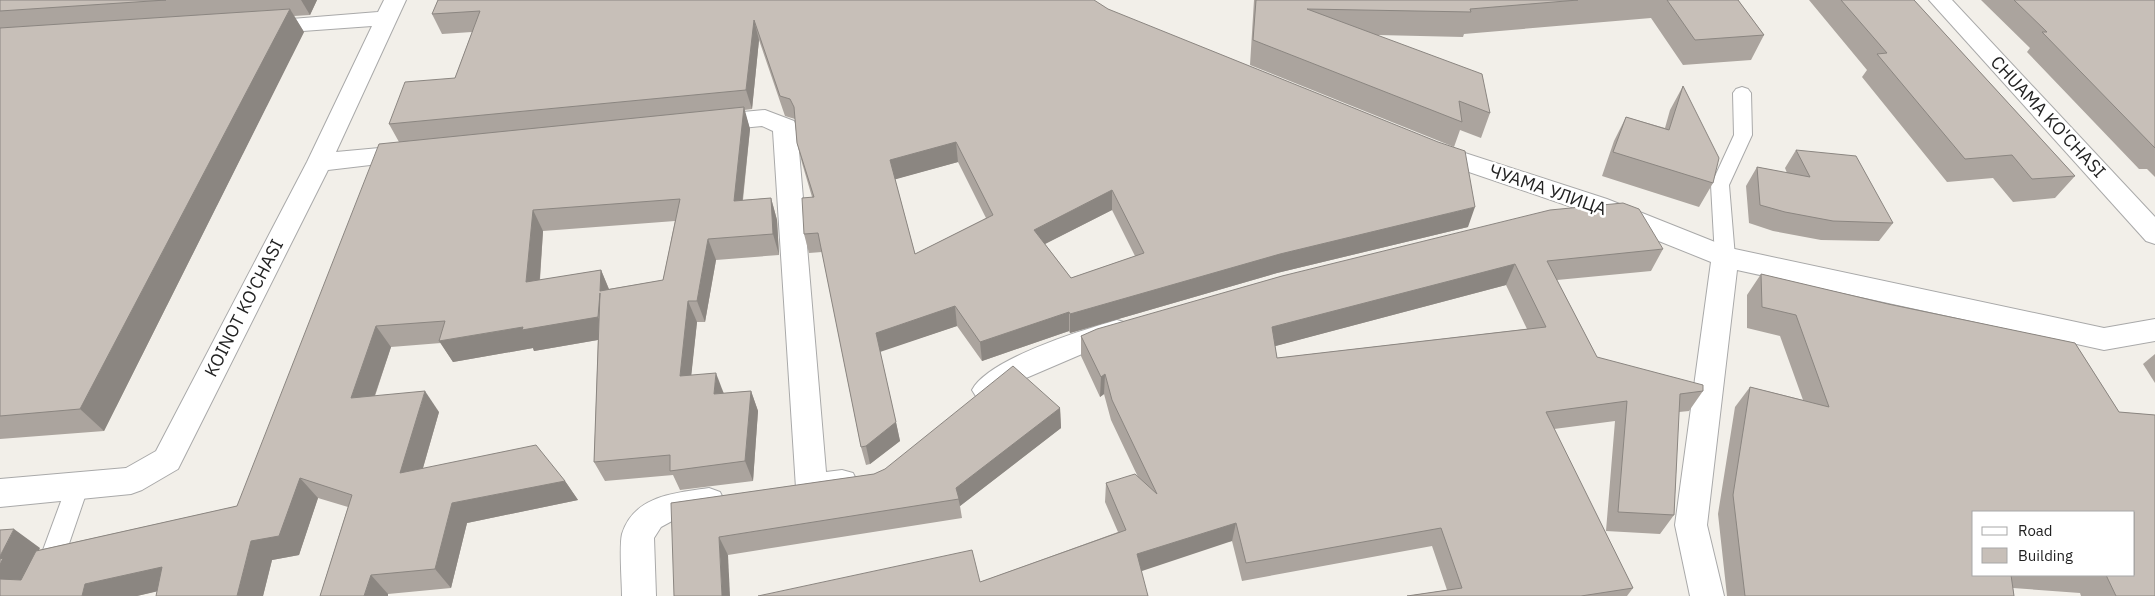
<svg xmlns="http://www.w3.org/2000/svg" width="2155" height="596" viewBox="0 0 2155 596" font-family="'IBM Plex Sans',sans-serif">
<rect width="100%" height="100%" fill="#f2efe9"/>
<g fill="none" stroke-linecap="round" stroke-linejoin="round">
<defs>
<g id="lane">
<path d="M1742,87l6,2 3,4 1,42 -23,50 6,72 -3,5 -7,2 -7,-2 -3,-5 -4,-72 23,-50 -1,-42 3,-4z"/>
<path d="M78,475l8,3 3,7 -30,88 -11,23h-25l13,-27 31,-84 3,-7z"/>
</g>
<g id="street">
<path d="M384,0h22l-70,152 76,-7 9,2 3,6 -3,6 -93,11 -150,299 -36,21 -11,4 -131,13v-28l126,-11 30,-17 151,-289 65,-136 -111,8 -8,-2 -3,-5 3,-5 125,-10z"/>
<path d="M1929,0h23l203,217v27l-9,-3z"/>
<path d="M765,110l29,11 3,6 29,345 16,-2 11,3 5,10 -5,10 -41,9 -11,-4 -5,-10 -23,-357 -11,-5 -51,5 -9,-2 -3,-6 3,-6 9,-2z"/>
<path d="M1431,142l176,57 123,49 374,80 51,-9v22l-51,9 -367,-80 -30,255 17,71h-34l-15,-71 36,-263 -122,-49 -167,-57 -3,-6 3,-6z"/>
<path d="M1117,320l10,3 4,8 -4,8 -31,9 -77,33 -22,17 -10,4 -10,-4 -5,-8c16,-31 110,-60 145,-70z"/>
<path d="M709,488l11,4 5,10 -5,10 -11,4 -37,5 -11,6 -7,11 2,58h-34c0,-15 -3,-49 0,-62 12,-39 54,-41 87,-46z"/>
</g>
</defs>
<use href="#lane" stroke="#a9a9a9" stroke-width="2"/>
<use href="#street" stroke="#a9a9a9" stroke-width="2"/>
<use href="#lane" fill="#fff" fill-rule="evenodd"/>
<use href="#street" fill="#fff" fill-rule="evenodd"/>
</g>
<g fill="#aba49e" fill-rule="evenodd">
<path d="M0,0h317l-7,15 -16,1 10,16 -200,399 -104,8z"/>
<path d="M438,0l670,9 360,218 -191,46 -207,60 -1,-2 -87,30 -25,-35 -77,25 20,90 -30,23 -4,1 -5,-18 -39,-195 -13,1 -5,-19 8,-37 -10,-34 -5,-20 -2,-23v-1l-10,-3 -26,-76 -7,69 -8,1 6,19 -7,71 28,-2 6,22 2,35 -63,5 -11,62h-8l-6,53 33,18 27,-2 7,20 -5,70 -73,9 -7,-15 -68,6 -11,-19 4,-122 -64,11 -1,-3 -80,14 -12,-19 -50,4 -16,49 64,16 -16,56 142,13 13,19 -111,23 -16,65 -63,6v2h-68l28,-89 -30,-9 -19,57 -27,5 -9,36h-107l1,-5 -20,5h-137l40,-48 -1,2 198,-44 162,-364 -10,-18 66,-46 17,-46 -30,2 -10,-20zM958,162l28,56 -71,36 -20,-75zM1112,210l23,46 -64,22 -26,-34zM675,221l-12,59 -54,9 -8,-19 -61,10 3,-49z"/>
<path d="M1254,0h484l26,35 -13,25 -68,5 -32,-47 -187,16 -1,3 -85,-2 112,78 -9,25 -21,-8 -6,17 -204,-82z"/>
<path d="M1809,0h105l161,176 -20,22 -42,4 -20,-24 -46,4 -85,-105 5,-7z"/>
<path d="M1981,0h174v177l-8,-8h-8l-112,-117 3,-4z"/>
<path d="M1683,86l30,97 -14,24 -97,-31 12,-35 12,-24 39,11 5,-18z"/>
<path d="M1796,150l97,73 -14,18 -58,-1 -48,-9 -24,-8 -3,-37 11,-19 30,6 -2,-5z"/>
<path d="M1663,249l-12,22 -94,9 40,77 106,34 -14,20 -10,1 -5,103 -14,19 -54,-3 9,-110 -61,8 79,159 -6,8h-220l40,-6 -15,-44 -190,35 -10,-40 -252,41 138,-50 -13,-30 1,-19 32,-6 -27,-57 -7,-26 -4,3 -19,-41v-20l201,-60zM1506,285l21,44 -250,29 -2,-12z"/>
<path d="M1761,274l127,30 187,39 44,69 36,3v181h-74l-1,-3 -67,-5 1,8h-287l-9,-82 17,-107 15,-20 53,13 -23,-64 -33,-8v-33zM1974,512h160v63h-160z"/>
<path d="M2155,354v29l-12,-19z"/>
<path d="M1060,408l1,20 -101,78 2,12 -234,37 -57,-52 203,-29z"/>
</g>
<g fill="#8b8681">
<path d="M301,0h16l-7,15z"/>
<path d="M290,9l14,23 -200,399 -24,-22z"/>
<path d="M754,20l5,20 -7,69 -6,-19z"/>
<path d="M744,107l6,22 -10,94 -6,-22z"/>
<path d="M956,142l2,20 -65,18 -3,-20z"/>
<path d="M1112,190v20l-77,39 -1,-19z"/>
<path d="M771,198l6,22 2,35 -6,-21z"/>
<path d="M1475,207l-7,20 -191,46 -207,60v-19l210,-60z"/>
<path d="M533,210l10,21 -5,73 -12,-22z"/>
<path d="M708,239l8,21 -11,62 -8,-21z"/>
<path d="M1515,264l-9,21 -238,63 4,-21z"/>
<path d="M601,270l9,22 -10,-1z"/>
<path d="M688,301l9,21 -8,75 -9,-21z"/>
<path d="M955,306l2,20 -77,26 -4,-19z"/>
<path d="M1069,312v19l-87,30 -2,-19z"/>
<path d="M598,317l11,21 -75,13 -1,-3 -80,14 -14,-21 84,-14z"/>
<path d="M376,326l15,21 -24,71 -16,-20z"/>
<path d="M716,373l8,21h-10z"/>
<path d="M1105,374l-1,20 -4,3 1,-20z"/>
<path d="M425,391l14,21 -23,80 -16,-19z"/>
<path d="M751,391l7,20 -5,70 -8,-20z"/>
<path d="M1060,408l1,20 -101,78 -4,-18z"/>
<path d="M896,422l4,19 -30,23 -4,-18z"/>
<path d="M300,478l18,20 -19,57 -27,5 -9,36h-26l14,-55z"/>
<path d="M565,481l13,19 -111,23 -16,65 -16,-19 17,-66z"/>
<path d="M1236,523l-4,18 -96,32 1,-19z"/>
<path d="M14,529l26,19 -13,26 -6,22 -21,-14v-26z"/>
<path d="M719,537l9,18 2,41h-8z"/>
<path d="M162,567l23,18 -48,11h-55l3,-12z"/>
<path d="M371,575l17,19v2h-24z"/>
</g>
<g fill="#c7bfb8" stroke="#8b8681" fill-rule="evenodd">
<path d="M0,0h166l-166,11z"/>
<path d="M438,0h656l14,9 330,133 27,9 10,56 -195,47 -210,60 -1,-2 -89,30 -25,-36 -79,27 20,89 -30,24 -5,1 -43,-214 -14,1 -2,-36 12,-1 -17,-54 -3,-36 -4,-8 -10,-3 -26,-76 -8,70 -357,34 16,-42 50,-4 25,-67 -48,3zM956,142l37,73 -78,39 -25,-94zM1112,190l32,63 -73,25 -37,-48z"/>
<path d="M1256,0h322l-108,9 1,3 -164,-3 175,65 8,39 -31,-12 3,21 -209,-82z"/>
<path d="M1667,0h71l26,35 -69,5z"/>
<path d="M1841,0h73l161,176 -43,3 -20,-24 -47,4 -88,-105 10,-1z"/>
<path d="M2014,0h141v148l-113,-116h5z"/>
<path d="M290,9l-210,400 -80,7v-388z"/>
<path d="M1683,86l36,72 -6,25 -100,-31 13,-35 43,13z"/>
<path d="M744,107l-10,94 37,-3 2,36 -65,5 -11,62h-9l-8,75 36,-3 -2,21 37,-3 -6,70 -75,10v-16l-76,7 6,-169 -2,24 -76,13 1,-3 -84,14 6,-20 -69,5 -25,72 74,-7 -25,82 136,-28 29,36 -113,22 -17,66 -64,6 -7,21h-44l32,-101 -52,-17 -21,58 -28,5 -14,55h-81l6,-29 -77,17 -3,12h-82v-17l21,1 15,-29 201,-45 142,-362zM680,199l-17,81 -63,11 1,-21 -75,12 7,-72z"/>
<path d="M1796,150l60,6 37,67 -60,-2 -48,-9 -25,-7 -3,-38 53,10z"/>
<path d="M1623,203l16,6 24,40 -116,12 50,96 106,28v6l-23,3 -6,121 -56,-3 9,-111 -81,11 87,176 -52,8h-174l55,-8 -21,-60 -195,35 -10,-40 -99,31 11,42h-390l214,-46 8,32 146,-52 -20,-47 29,-9 22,20 -45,-94 -7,-26 -4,3 -20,-41 16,-7 185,-53 268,-66zM1515,264l31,63 -269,31 -5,-31z"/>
<path d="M1761,274l127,30 187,39 44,69 36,3v181h-39l-10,-21h-8h36v-63h-160v63h37l3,21h-269l-12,-101 17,-108 79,20 -33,-92 -34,-8z"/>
<path d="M1013,366l47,42 -104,80 3,11 -240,38 3,59h-48l-3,-93 203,-29 11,-5z"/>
<path d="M14,529l-14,27v-26z"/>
<path d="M3,558l-3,7v-6z"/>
</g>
<g text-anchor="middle" stroke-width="5" stroke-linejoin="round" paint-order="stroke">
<g font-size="18" fill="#222" stroke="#fff">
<text transform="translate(2048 117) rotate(47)" y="6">CHUAMA KO'CHASI</text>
<text transform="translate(1548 190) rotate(19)" y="6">ЧУАМА УЛИЦА</text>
<text transform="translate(244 308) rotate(-63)" y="6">KOINOT KO'CHASI</text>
</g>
</g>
<rect x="1972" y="511" width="162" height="65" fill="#ffffff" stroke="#a7a7a7"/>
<rect x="1982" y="527" width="25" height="8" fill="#ffffff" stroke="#a7a7a7"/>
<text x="2018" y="536" font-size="15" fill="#222222">Road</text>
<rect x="1982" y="548" width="25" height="15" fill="#c7bfb8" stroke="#a7a7a7"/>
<text x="2018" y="561" font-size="15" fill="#222222">Building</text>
</svg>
